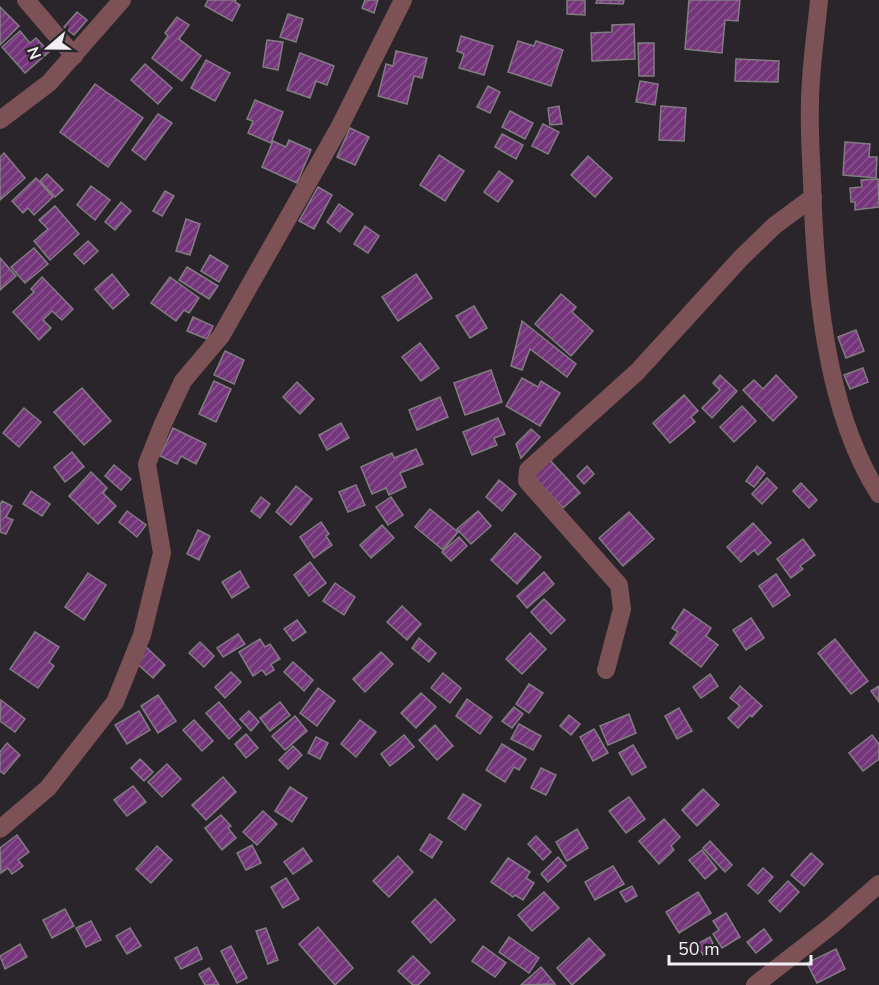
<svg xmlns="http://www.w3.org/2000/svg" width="879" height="985" viewBox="0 0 879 985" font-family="'Nunito Sans',sans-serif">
<defs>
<pattern id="building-hatch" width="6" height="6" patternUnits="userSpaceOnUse" patternTransform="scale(1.5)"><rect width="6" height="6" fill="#75357b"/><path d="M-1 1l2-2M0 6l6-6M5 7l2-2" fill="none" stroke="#89538e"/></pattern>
</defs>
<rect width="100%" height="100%" fill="#2a252a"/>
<g fill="url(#building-hatch)" stroke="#827d82" stroke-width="1.5">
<path d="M208,0h28l-1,2 5,3 -8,16 -27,-15z"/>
<path d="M365,0h13l-4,13 -12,-5z"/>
<path d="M567,0h18v15l-18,-1z"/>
<path d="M597,0h27l-1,4 -27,-1z"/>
<path d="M689,0h51l-2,21 -13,-1 -3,33 -37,-4z"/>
<path d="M0,7l19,19 -19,19z"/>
<path d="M77,12l10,8 -13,15 -10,-8z"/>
<path d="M288,14l15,5 -7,23 -16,-5z"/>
<path d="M177,17l12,8 -10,14 22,17 -19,25 -30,-23 16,-22 -3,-3z"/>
<path d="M634,24l1,35 -43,2 -1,-28 21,-1v-7z"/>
<path d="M20,31l10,12 6,-5 13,14 -24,21 -23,-26z"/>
<path d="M461,36l32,10 -9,29 -25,-7 5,-14 -7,-3z"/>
<path d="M267,40l16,2 -5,28 -15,-3z"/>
<path d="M518,41l16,5 2,-5 27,9 -12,36 -43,-14z"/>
<path d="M638,43h16v33h-15z"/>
<path d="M396,51l31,7 -5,20 -8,-2 -7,28 -29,-8 8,-32 7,2z"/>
<path d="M300,53l34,13 -7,19 -11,-4 -6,17 -23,-8z"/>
<path d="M736,59l43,2 -1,21 -43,-1z"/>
<path d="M206,60l24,13 -15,28 -24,-13z"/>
<path d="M145,64l27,24 -14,16 -27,-24z"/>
<path d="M640,81l18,3 -3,21 -19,-3z"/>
<path d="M95,84l48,34 -35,49 -48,-35z"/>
<path d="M488,86l12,6 -10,21 -13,-6z"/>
<path d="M255,100l28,12 -12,31 -23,-10 5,-12 -6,-2z"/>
<path d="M559,106l3,18 -12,1 -2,-17z"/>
<path d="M661,106l25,2 -2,33 -25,-1z"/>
<path d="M510,111l23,12 -8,16 -23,-12z"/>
<path d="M158,114l14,9 -27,37 -13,-10z"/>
<path d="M543,124l16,8 -11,22 -16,-8z"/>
<path d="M350,128l19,9 -14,28 -18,-8z"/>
<path d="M502,134l21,11 -7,14 -21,-12z"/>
<path d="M289,140l22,10 -14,33 -35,-16 11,-26 13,6z"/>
<path d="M845,142l25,2 -1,13h8l-1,21 -33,-3z"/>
<path d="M4,153l21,25 -25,22v-43z"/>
<path d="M439,155l25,16 -19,30 -25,-16z"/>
<path d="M588,156l24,22 -17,19 -24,-22z"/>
<path d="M499,171l14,10 -15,21 -14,-10z"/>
<path d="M47,174l16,16 -8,7 -15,-16z"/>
<path d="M36,178l17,19 -19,18 -6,-7 -5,5 -11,-12z"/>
<path d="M878,179l1,28 -24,3v-8h-4l-1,-14 12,-1 -1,-7z"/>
<path d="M91,186l19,14 -15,20 -18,-15z"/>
<path d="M318,187l14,8 -18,34 -15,-8z"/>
<path d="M165,191l9,5 -12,20 -9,-5z"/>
<path d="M121,202l10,9 -16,19 -10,-8z"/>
<path d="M339,204l14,10 -13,18 -13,-10z"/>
<path d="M55,206l24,28 -29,26 -16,-19 14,-12 -9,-9z"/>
<path d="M186,219l14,5 -10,31 -14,-4z"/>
<path d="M365,226l14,10 -11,17 -14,-9z"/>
<path d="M88,241l10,10 -14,13 -10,-10z"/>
<path d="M34,248l14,16 -23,19 -14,-16z"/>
<path d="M210,255l18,11 -9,16 -18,-11z"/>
<path d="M0,258l16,18 -16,14z"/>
<path d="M187,267l31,19 -9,13 -30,-19z"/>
<path d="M112,274l17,21 -16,14 -18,-20z"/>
<path d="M416,274l16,24 -34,23 -16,-24z"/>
<path d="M42,277l31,32 -11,11 -10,-9 -9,9 8,8 -12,12 -26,-28 21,-20 -3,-3z"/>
<path d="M170,277l29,21 -10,15 -5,-3 -8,11 -25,-18z"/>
<path d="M561,294l15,13 -4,5 21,19 -22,25 -36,-32z"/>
<path d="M474,306l13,22 -17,10 -14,-22z"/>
<path d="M193,317l20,9 -6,13 -20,-8z"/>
<path d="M522,321l54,43 -9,13 -37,-28 -8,21 -11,-4z"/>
<path d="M856,330l8,21 -18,7 -8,-21z"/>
<path d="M420,343l19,25 -18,13 -19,-24z"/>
<path d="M225,351l19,9 -10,24 -20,-9z"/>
<path d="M863,368l5,14 -18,7 -6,-14z"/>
<path d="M491,370l11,32 -37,13 -11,-32z"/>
<path d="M720,375l17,16 -25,27 -10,-10 18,-18 -7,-7z"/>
<path d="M776,375l21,22 -24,24 -30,-31 11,-10 9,9z"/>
<path d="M522,378l16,9 3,-6 19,12 -20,33 -34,-20z"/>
<path d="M214,381l17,8 -15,33 -17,-8z"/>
<path d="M297,382l17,17 -14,15 -17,-17z"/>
<path d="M82,388l29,33 -27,24 -30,-33z"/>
<path d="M684,395l14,16 -7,6 4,5 -25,21 -17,-20z"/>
<path d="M440,397l8,20 -31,13 -8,-20z"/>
<path d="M742,406l14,15 -22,21 -14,-15z"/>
<path d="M24,408l17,14 -22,25 -16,-14z"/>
<path d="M498,418l7,16 -11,4 3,7 -25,10 -9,-23z"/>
<path d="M341,423l8,15 -22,12 -8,-15z"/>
<path d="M173,428l33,16 -10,20 -15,-8 -4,8 -17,-8z"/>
<path d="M531,429l9,8 -19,21 -5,-14z"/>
<path d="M416,449l7,15 -23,9 6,14 -17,8 -3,-7 -14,6 -11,-27 31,-14 2,5z"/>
<path d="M72,452l12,15 -19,15 -11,-15z"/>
<path d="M548,458l32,35 -17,15 -32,-34z"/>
<path d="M114,465l17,14 -10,11 -16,-14z"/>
<path d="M587,466l7,8 -10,10 -7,-8z"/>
<path d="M757,466l8,7 -11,14 -8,-6z"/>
<path d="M91,472l16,16 -4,5 13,13 -18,18 -29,-28z"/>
<path d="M767,478l10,10 -15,16 -10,-10z"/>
<path d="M499,480l17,14 -14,17 -16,-14z"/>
<path d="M801,483l16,17 -8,8 -16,-17z"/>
<path d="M356,485l9,20 -17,7 -9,-20z"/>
<path d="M296,486l16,13 -21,26 -15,-13z"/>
<path d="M31,491l19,13 -8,12 -19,-12z"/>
<path d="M261,497l9,7 -10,14 -9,-7z"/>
<path d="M391,497l12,18 -15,10 -12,-18z"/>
<path d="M2,501l10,5 -6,11 7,3 -7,14 -6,-2v-27z"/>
<path d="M430,509l28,23 -15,18 -28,-23z"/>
<path d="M127,511l19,14 -9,12 -18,-15z"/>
<path d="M478,511l13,15 -20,18 -14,-15z"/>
<path d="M629,512l25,27 -31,27 -24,-28z"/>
<path d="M321,522l8,12 -3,2 6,9 -18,13 -14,-21z"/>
<path d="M753,523l18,20 -13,12 -4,-5 -13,12 -14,-15z"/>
<path d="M382,525l12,13 -23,20 -11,-13z"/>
<path d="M198,530l12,6 -11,24 -12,-6z"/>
<path d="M515,533l26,24 -24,27 -26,-24z"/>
<path d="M459,537l8,9 -16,15 -9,-9z"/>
<path d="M803,539l12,16 -15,11 3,3 -12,9 -14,-19z"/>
<path d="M310,562l16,21 -17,13 -15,-21z"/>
<path d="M240,571l9,16 -17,11 -10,-16z"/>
<path d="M544,572l10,12 -27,24 -10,-12z"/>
<path d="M88,573l18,12 -22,35 -19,-13z"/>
<path d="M776,574l14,21 -17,12 -14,-21z"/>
<path d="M335,583l20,14 -11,18 -21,-14z"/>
<path d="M544,599l21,21 -14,14 -20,-22z"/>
<path d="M402,606l19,18 -14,16 -20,-18z"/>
<path d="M684,609l27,19 -5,8 12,9 -17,22 -31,-24 8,-11 -6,-4z"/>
<path d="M751,618l13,20 -18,12 -13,-20z"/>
<path d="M297,620l9,12 -13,9 -9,-12z"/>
<path d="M35,632l24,15 -10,15 5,4 -16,22 -28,-19z"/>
<path d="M530,633l16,16 -24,25 -16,-15z"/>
<path d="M238,634l7,10 -22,13 -6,-9z"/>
<path d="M419,638l17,15 -7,9 -17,-14z"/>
<path d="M260,639l5,8 5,-3 10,15 -9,5 3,6 -8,5 -4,-5 -9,6 -14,-24z"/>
<path d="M835,639l33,42 -17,13 -33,-41z"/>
<path d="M200,642l14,14 -10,11 -15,-14z"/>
<path d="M146,647l19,18 -12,13 -20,-18z"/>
<path d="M381,652l12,12 -28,28 -12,-13z"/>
<path d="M293,662l20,18 -9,11 -20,-19z"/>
<path d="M231,672l10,10 -16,16 -10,-11z"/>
<path d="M443,673l18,15 -11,15 -19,-15z"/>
<path d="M710,674l8,12 -17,12 -8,-11z"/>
<path d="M529,684l14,9 -14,20 -13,-9z"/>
<path d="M740,686l22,20 -10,11 -2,-2 -12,13 -10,-10 12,-12 -10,-8z"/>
<path d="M879,686v16l-8,-11z"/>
<path d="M318,688l17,13 -18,25 -17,-13z"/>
<path d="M421,693l15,14 -20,21 -15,-15z"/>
<path d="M158,695l18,26 -18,12 -17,-27z"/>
<path d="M467,699l25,18 -12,17 -24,-18z"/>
<path d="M1,700l24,19 -10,13 -15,-11z"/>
<path d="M219,702l22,26 -12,11 -23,-26z"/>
<path d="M280,702l10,13 -20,16 -10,-13z"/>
<path d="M514,707l9,7 -11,14 -10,-7z"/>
<path d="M679,708l13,23 -15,8 -12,-23z"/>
<path d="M139,711l11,19 -23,14 -12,-19z"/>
<path d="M249,711l10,11 -8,9 -11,-12z"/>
<path d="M629,714l7,19 -28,12 -8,-19z"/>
<path d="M569,715l11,9 -9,11 -11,-9z"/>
<path d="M295,716l12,15 -22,19 -13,-14z"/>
<path d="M194,720l19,21 -11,10 -19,-21z"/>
<path d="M360,720l16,12 -20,25 -15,-13z"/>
<path d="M519,724l22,12 -8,14 -22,-11z"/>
<path d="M435,725l18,21 -16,14 -18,-20z"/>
<path d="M594,729l14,24 -15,8 -13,-24z"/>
<path d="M246,734l12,14 -12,10 -11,-14z"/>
<path d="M404,735l10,12 -24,19 -9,-12z"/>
<path d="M872,735l7,9v15l-16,12 -14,-18z"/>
<path d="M316,737l12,6 -8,16 -12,-6z"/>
<path d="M7,743l13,12 -16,19 -4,-3v-19z"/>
<path d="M502,744l24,15 -7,11 -5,-3 -9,15 -19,-12z"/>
<path d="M633,745l13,22 -14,8 -13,-22z"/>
<path d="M293,746l9,9 -14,14 -9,-9z"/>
<path d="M140,759l13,13 -9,9 -13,-13z"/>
<path d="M167,764l14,15 -19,18 -14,-15z"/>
<path d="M541,768l15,7 -10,20 -15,-7z"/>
<path d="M223,777l13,15 -30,28 -14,-15z"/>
<path d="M133,786l13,16 -19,14 -13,-16z"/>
<path d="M290,787l17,11 -15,24 -17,-11z"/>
<path d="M703,789l16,16 -22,21 -15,-16z"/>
<path d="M463,794l18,11 -16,25 -17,-12z"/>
<path d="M629,797l16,22 -19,14 -17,-22z"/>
<path d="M263,811l14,13 -20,21 -14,-13z"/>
<path d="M221,815l10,11 -3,2 8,10 -14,12 -17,-22z"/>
<path d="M664,819l16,18 -9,9 3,4 -15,14 -20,-23z"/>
<path d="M577,829l11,19 -21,13 -11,-19z"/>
<path d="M430,834l12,8 -10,16 -12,-8z"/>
<path d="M17,835l12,17 -11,8 5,6 -11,8 -4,-6 -7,5 -1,-25z"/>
<path d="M536,836l15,16 -8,8 -15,-16z"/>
<path d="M710,841l22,24 -7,7 -22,-24z"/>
<path d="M252,845l9,18 -15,7 -9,-17z"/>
<path d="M157,846l15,14 -21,23 -15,-14z"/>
<path d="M303,848l9,13 -19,13 -9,-12z"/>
<path d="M702,850l15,19 -12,10 -16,-19z"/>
<path d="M811,853l12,11 -19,22 -13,-11z"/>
<path d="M398,856l15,16 -24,25 -16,-16z"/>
<path d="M558,857l8,9 -18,16 -7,-8z"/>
<path d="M508,858l22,14 -4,6 8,5 -11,17 -8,-5 -2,2 -22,-15z"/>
<path d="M613,866l11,18 -29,16 -10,-18z"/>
<path d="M763,868l10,9 -15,17 -10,-9z"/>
<path d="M286,878l13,21 -16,9 -12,-21z"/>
<path d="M788,881l11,11 -19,20 -11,-11z"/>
<path d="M632,886l5,10 -11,6 -6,-10z"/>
<path d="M544,892l15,16 -27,23 -14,-16z"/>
<path d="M698,892l13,21 -32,20 -13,-21z"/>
<path d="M435,899l20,21 -24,23 -19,-21z"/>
<path d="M65,909l9,17 -22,12 -9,-18z"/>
<path d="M726,913l14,24 -18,11 -9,-14 6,-4 -6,-9z"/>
<path d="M91,921l10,19 -15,7 -10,-19z"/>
<path d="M318,927l35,41 -18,17 -36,-41z"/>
<path d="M130,928l11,18 -14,8 -11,-18z"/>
<path d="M266,928l12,32 -10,4 -12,-33z"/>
<path d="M764,929l8,11 -16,13 -9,-11z"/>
<path d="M509,937l30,21 -10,15 -30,-21z"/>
<path d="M710,937l5,11 -12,7 -6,-11z"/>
<path d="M589,938l16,17 -33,30 -15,-17z"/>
<path d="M20,944l7,13 -22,12 -5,-13z"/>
<path d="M231,946l16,32 -10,5 -16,-32z"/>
<path d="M483,946l23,17 -11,14 -23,-16z"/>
<path d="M197,947l5,12 -21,10 -6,-11z"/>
<path d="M836,949l9,20 -28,14 -10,-20z"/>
<path d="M413,956l17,17 -12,12h-5l-15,-14z"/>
<path d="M541,967l14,17 -34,1z"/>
<path d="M209,968l10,17h-14l-6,-11z"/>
</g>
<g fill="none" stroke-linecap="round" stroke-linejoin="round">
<g stroke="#7d5256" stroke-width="18">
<path d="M26,0l48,56"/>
<path d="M819,0c-3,34 -9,70 -9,104 -1,26 1,52 2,78 3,99 12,227 67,312"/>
<path d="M0,120l49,-37 73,-83"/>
<path d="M606,670l16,-61 -3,-24 -85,-96 -7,-8 1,-11 109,-98 104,-114 33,-32 39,-29"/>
<path d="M0,829l48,-41 67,-86 27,-67 20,-82 -15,-89 15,-38 21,-45 38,-45 118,-208 64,-128"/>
<path d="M755,985l76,-59 48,-42"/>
</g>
</g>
<g transform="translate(48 48) rotate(250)" stroke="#2a252a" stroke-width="4.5" paint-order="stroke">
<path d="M0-4.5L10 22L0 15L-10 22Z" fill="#f2eff2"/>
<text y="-9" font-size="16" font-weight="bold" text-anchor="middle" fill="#f2eff2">N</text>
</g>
<path d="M669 955v9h142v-9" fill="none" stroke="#f2eff2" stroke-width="3"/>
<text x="678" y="955" font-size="18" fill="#f2eff2" stroke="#2a252a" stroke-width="4.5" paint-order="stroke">50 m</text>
</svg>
